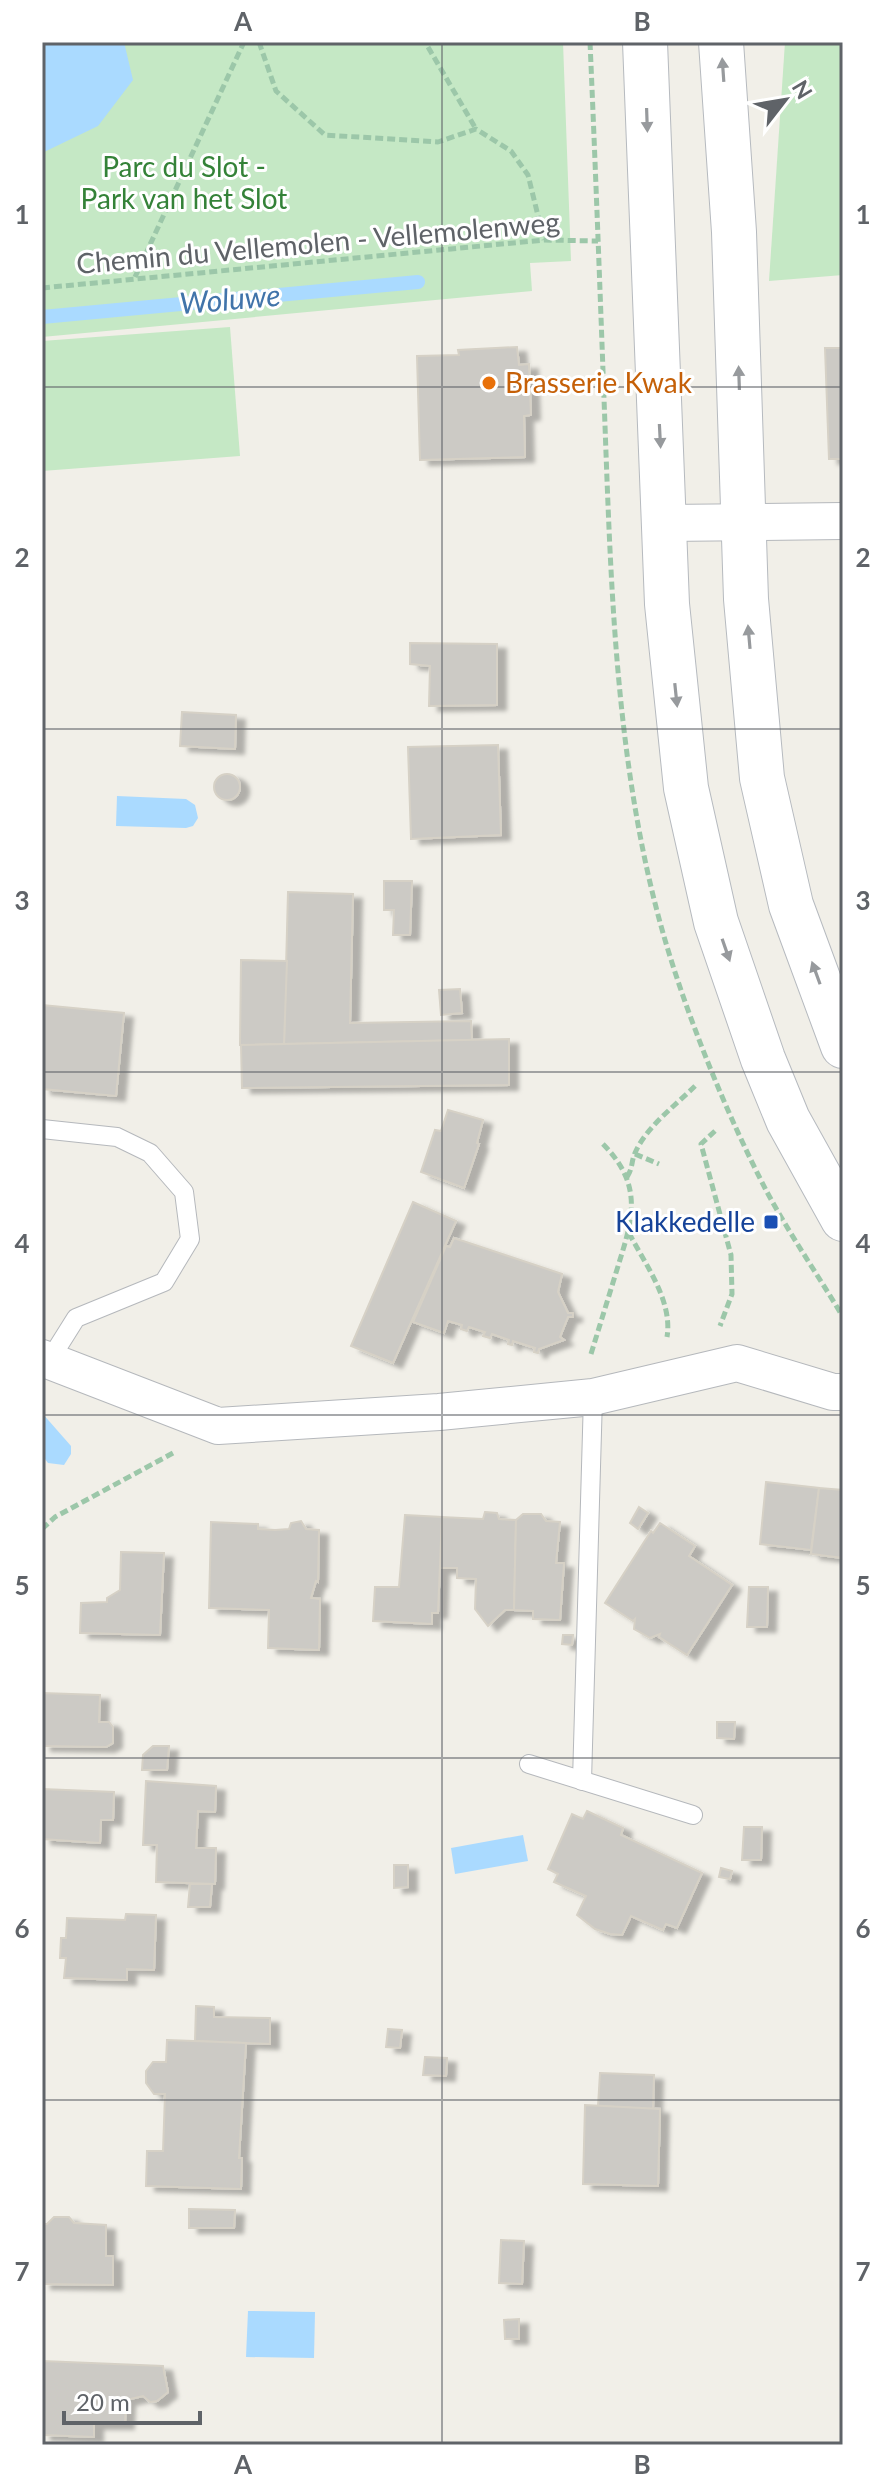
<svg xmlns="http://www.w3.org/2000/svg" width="885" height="2487" viewBox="0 0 885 2487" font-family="Lato,sans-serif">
<defs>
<filter id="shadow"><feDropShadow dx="9" dy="5" stdDeviation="2" flood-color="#0004"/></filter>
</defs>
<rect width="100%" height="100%" fill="#f1efe8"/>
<g fill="#c5e8c5">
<path d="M42,42h521l8,219 -41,2 2,28 -490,46z"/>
<path d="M785,42h58v233l-74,6z"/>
<path d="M230,327l10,129 -198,15v-130z"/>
</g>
<g fill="#aadaff">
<path d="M42,42l27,3 2,-3h53l9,38 -35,46 -56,27z"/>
<path d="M117,796l69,3 9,6 3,13 -5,8 -7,2 -70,-2z"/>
<path d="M42,1413l29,33v8l-7,11 -16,-2 -6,-8z"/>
<path d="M523,1835l5,26 -73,13 -4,-26z"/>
<path d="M248,2311l67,1 -1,46 -68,-1z"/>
</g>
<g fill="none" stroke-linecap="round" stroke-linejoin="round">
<path stroke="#aadaff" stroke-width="14" d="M42,317l376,-35"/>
</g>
<g fill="#cccac5" stroke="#d6d1c6" stroke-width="2" filter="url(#shadow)">
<path d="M517,347l2,18 10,-1 2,51 -7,1 1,41 -105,3 -3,-104 42,-1 -1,-5z"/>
<path d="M825,348h18v111h-14z"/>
<path d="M410,643l87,1v61l-68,1 1,-40 -20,-2z"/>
<path d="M182,712l54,3 -1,34 -55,-3z"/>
<path d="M498,745l3,90 -90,4 -3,-92z"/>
<circle cx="227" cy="787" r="13"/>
<path d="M384,881h28l-2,54h-17l1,-25h-10z"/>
<path d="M288,892l65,2 -3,129 121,-2 1,19 -188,4z"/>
<path d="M241,960l46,1 -3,83 -44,1z"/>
<path d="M460,989l2,24 -21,2 -2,-25z"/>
<path d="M42,1005l82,8 -8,83 -74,-7z"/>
<path d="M509,1039v46l-267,3 -1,-43z"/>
<path d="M448,1110l35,10 -6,23 2,1 -15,44 -43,-16 14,-42 6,1z"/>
<path d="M413,1202l43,19 -63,142 -42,-17z"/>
<path d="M454,1238l108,36 -4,18 10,21h5v4h-5l-8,20 4,3 -25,9 -1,4 -4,-1 1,-4 -22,-7 -1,4 -4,-1 1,-4 -17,-6 -2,4 -7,-2 2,-4 -16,-5 -2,4 -6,-2 1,-4 -14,-4 -4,12 -31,-11 33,-76 4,1z"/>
<path d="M766,1482l53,6 -8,62 -51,-6z"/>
<path d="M819,1488l24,2v68l-32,-4z"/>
<path d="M639,1507l9,6 -10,16 -8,-6z"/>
<path d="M485,1512l12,1 2,6 17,1 -2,90h-9l-17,16 -13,-17 1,-30 -19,-1v-10h-17l2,-51 41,2z"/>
<path d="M523,1514h18l5,7 14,1 -4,41h8l-4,57 -27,-1v-8l-19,-1 2,-90z"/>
<path d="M405,1515l37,2 -4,96h-6v11l-59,-3 2,-34h24z"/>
<path d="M301,1521l5,8 13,1 -1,52 -2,-1 -5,17 9,1 -1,51 -51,-2 1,-38 -60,-2 2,-86 47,2v5l17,1 14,-1 2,-6z"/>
<path d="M660,1523l35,23 -6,10 43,29 -45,70 -28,-18 1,-3 -10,4 -16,-9 1,-10 -2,2 -28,-18 46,-72 2,2z"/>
<path d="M121,1552l43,1 -4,82 -80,-2 1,-30 26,-1v-4l13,-8z"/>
<path d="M749,1587h19l-1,40h-20z"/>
<path d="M563,1635h10l-1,10 -10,-1z"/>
<path d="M42,1693l58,2 -1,27h10l4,5v16l-7,4 -64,-1z"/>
<path d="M717,1722h18l-1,17 -17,-1z"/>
<path d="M153,1746h16l-2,24h-25l1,-15z"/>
<path d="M146,1781l70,5 -1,26 -17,-1 -2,37h20l-1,36 -59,-2 1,-37h-14z"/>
<path d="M42,1789l72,3 -1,28h-12l-1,23 -58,-4z"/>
<path d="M587,1811l36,17 -2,7 81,38 -25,55 -11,-4 -3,6 -32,-14 -9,19 -12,-1 -15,-5 -18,-14 9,-19 -32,-14 4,-8 -10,-5 24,-55 11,5z"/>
<path d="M744,1827h18l-1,33h-19z"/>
<path d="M394,1865h14v22l-14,1z"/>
<path d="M721,1868l11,3 -2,8 -11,-2z"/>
<path d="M190,1884h22l-2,23h-22z"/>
<path d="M126,1914l30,1 -2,55 -27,-1v11l-63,-2 2,-20h-6l1,-20h5l1,-20 58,2z"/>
<path d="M196,2006l18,1v10l56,1v26l-75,-3z"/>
<path d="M388,2029l14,1 -2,18 -14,-1z"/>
<path d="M167,2040l79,3 -7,115h3l-1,31 -95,-3 1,-35h16l2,-57h-11l-8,-11v-12l7,-9h13z"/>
<path d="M425,2057l22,1 -1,18 -23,-1z"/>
<path d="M600,2073l54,2 -1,34 -55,-3z"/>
<path d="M585,2105l75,4 -2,77 -75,-2z"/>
<path d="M189,2209l46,1 -1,18h-45z"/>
<path d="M54,2217h15l5,6 32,2v31h7v29l-71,-1v-60h5z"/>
<path d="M501,2240l23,1 -2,43 -23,-1z"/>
<path d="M519,2319v20h-14l-1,-19z"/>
<path d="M42,2361l121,5 5,26 -11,9 -7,1 -7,-6 -17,4 -1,24h-31v13l-52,-2z"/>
</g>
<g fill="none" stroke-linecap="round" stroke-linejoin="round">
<defs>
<g id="lane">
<path d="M42,1129l75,8 33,16 34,39 6,47 -26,43 -88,36 -27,43"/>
<path d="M529,1764l164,51"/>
<path d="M582,1781l11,-384"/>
</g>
<g id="street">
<path d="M664,523l179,-2"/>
<path d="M42,1358l176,68 221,-14 154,-15 144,-34 96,29h10"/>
</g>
<g id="secondary">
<path d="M645,42l22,562 19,184 30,134 47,137 25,61 55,99"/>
<path d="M721,42l13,190 12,367 16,179 29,127 52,141"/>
</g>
</defs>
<use href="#lane" stroke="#b5b8bc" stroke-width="20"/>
<use href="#street" stroke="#b5b8bc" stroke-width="38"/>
<use href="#secondary" stroke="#b6babf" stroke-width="46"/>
<g stroke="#9cc7a9" stroke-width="5" stroke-dasharray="8 4" stroke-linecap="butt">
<path d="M259,42l17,49 49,44 113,7 38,-13 35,22 17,24 16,65"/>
<path d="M590,42c6,137 11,274 16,411 6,161 13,325 57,480 24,84 64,182 104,259 23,43 51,83 76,125"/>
<path d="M428,47l48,82"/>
<path d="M135,277l109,-235"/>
<path d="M42,288l502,-48 54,1"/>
<path d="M715,1131l-14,13 30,111 1,39 -12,32"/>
<path d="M635,1154l24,10"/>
<path d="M627,1177c6,-9 4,-15 8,-24 11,-26 41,-48 61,-68"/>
<path d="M629,1233c16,31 44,68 38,104"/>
<path d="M591,1354c8,-26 16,-52 24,-78 16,-53 32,-88 -13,-133"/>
<path d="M42,1529l13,-12 118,-64"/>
</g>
<use href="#lane" stroke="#fff" stroke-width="18"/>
<use href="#street" stroke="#fff" stroke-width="36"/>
<use href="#secondary" stroke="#fff" stroke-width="44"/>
</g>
<defs><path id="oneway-solid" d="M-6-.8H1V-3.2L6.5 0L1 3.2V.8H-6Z" transform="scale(2)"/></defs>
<g fill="#979a9d">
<use href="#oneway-solid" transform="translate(723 70) rotate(-94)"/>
<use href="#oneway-solid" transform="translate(647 120) rotate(88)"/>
<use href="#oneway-solid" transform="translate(739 378) rotate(-92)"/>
<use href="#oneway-solid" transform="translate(660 436) rotate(87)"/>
<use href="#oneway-solid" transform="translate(749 637) rotate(-95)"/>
<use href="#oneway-solid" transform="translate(676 695) rotate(84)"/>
<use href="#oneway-solid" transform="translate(726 950) rotate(71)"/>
<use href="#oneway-solid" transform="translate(816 973) rotate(-110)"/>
</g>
<path fill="none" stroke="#5f6368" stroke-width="2" stroke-opacity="0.55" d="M442,42v2403M42,387h801M42,729h801M42,1072h801M42,1415h801M42,1758h801M42,2100h801"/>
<circle fill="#e8710a" stroke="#fff" stroke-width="3" cx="489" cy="383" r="8"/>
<rect fill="#1a4fb4" stroke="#fff" stroke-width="3" x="763" y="1214" width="16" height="16" rx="4"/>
<g text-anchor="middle" stroke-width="6" stroke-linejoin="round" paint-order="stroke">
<g font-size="28" fill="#348238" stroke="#fff">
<text x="184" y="177">Parc du Slot -<tspan x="184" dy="32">Park van het Slot</tspan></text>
</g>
<g font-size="28" fill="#5f6368" stroke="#fff">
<text transform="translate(318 243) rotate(-5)" y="10">Chemin du Vellemolen - Vellemolenweg</text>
</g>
<g font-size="28" fill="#c56008" stroke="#fff" text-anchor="start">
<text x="505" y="393">Brasserie Kwak</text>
</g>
<g font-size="28" fill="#164399" stroke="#fff" text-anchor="end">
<text x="755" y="1232">Klakkedelle</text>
</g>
<g font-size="30" font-style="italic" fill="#4174aa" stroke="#fff">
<text transform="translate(230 300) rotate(-5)" y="10">Woluwe</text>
</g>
</g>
<rect width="885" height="2487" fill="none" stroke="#ffffff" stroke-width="88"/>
<g transform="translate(785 100) rotate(59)" stroke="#ffffff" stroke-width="6" paint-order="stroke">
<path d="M0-6L14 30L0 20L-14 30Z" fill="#5f6368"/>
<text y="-12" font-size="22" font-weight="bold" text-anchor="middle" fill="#5f6368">N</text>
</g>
<path d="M64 2411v12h136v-12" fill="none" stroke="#5f6368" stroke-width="4"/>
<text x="76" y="2411" font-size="24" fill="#5f6368" stroke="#ffffff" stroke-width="6" paint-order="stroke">20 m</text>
<rect x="44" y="44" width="797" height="2399" fill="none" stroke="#5f6368" stroke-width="3"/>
<g font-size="26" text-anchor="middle" font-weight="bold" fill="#5f6368">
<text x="243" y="31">A</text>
<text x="642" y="31">B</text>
<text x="22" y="224">1</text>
<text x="863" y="224">1</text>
<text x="22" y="567">2</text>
<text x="863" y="567">2</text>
<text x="22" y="910">3</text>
<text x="863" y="910">3</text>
<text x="22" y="1253">4</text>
<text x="863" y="1253">4</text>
<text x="22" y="1595">5</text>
<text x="863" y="1595">5</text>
<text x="22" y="1938">6</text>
<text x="863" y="1938">6</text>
<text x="22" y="2281">7</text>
<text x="863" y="2281">7</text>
<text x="243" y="2474">A</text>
<text x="642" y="2474">B</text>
</g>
</svg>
